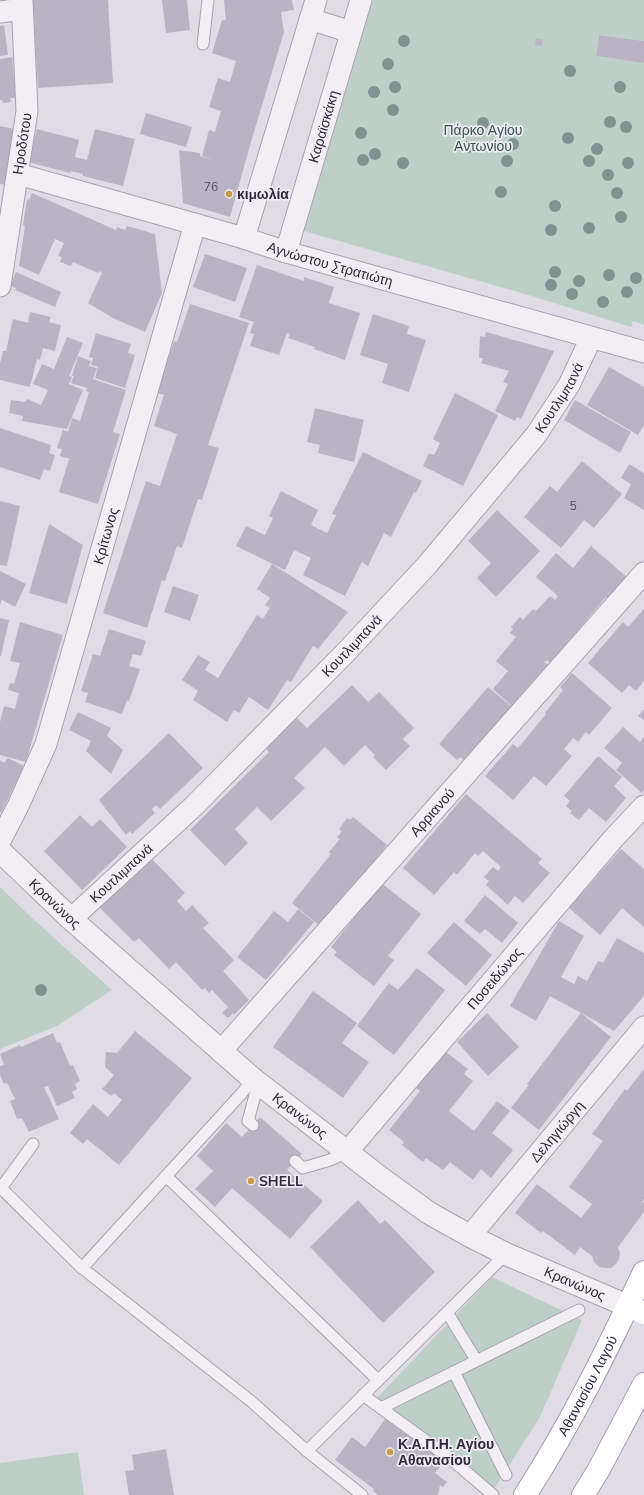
<svg xmlns="http://www.w3.org/2000/svg" width="644" height="1495" viewBox="0 0 644 1495" font-family="'Nunito Sans',sans-serif">
<rect width="100%" height="100%" fill="#e0dce6"/>
<g fill="#becfc8">
<path d="M373,0h271v41l-45,-6 -3,21 48,7v262l-11,-4 -2,6 -106,-33 -221,-63z"/>
<path d="M0,887l33,32 79,71 -55,36 -57,23z"/>
<path d="M492,1277l90,43 -42,97 -46,72 -119,-89z"/>
<path d="M78,1452l6,43h-84v-32z"/>
</g>
<g fill="#bab4c2">
<path d="M33,0h75l5,83 -75,5z"/>
<path d="M162,0h25l3,30 -24,3z"/>
<path d="M224,0h68l2,10 -13,2 3,20 -33,110 -21,75 -47,-14 -4,-53 21,3v3l16,5 -14,-5 7,-26 6,2 6,-21 -12,-4 9,-29 12,4 6,-21 -24,-8 10,-33h4z"/>
<path d="M4,25l4,30 -8,1v-30z"/>
<path d="M599,35l45,6v22l-48,-7z"/>
<path d="M536,38l7,1 -1,7 -7,-1z"/>
<path d="M12,57l4,41h-6l1,4 -8,1 -1,-3h-2v-41z"/>
<path d="M146,113l46,14 -6,20 -46,-13z"/>
<path d="M0,126l14,3 -7,56 -7,-1z"/>
<path d="M37,129l42,11 -4,17 12,3 8,-31 40,10 -12,47 -40,-10v-2l-12,-3 -1,2 -42,-11z"/>
<path d="M32,193l84,37 1,-3 8,3 2,-4 28,8 7,59 -17,39 -32,-14 -25,-15 14,-30 -3,-2 -1,2 -25,-11 -2,4 -11,-4 2,-5 -4,-1 6,-13 -9,-4 -16,36 -20,-9 6,-40 -2,-1 4,-26 2,1z"/>
<path d="M205,254l42,14 -12,34 -42,-15z"/>
<path d="M257,265l47,16v-4l30,10 -5,16 31,10 -15,47 -31,-11 1,-2 -27,-9 2,-4 -3,-1 -8,22 -29,-9 4,-12 -4,-1 4,-11 -15,-5z"/>
<path d="M16,272l45,20 -6,15 -40,-17 1,-2 -6,-2z"/>
<path d="M190,304l59,19 -41,122 11,3 -17,52 -4,-1 -16,49 -5,-2 -12,35 -3,-1 -15,48 -44,-15 43,-132 14,5 17,-52 -23,-8 10,-31 -7,-2 17,-52 3,1z"/>
<path d="M30,312l21,5 -2,5 12,3 -6,26 -12,-3 -3,12 -3,-1 -7,28 -30,-7v-17l3,-12h3l7,-32 15,4z"/>
<path d="M373,314l36,12 -2,8 19,6 -17,52 -27,-9 6,-19 -28,-9z"/>
<path d="M486,332l68,19 -33,68 -4,-2 -2,4 -20,-10 13,-27 -5,-2 6,-11 -28,-8 2,-5h-4l1,-22 5,1z"/>
<path d="M96,333l35,11 -3,9 7,2 -10,33 -30,-10 3,-11 -7,-2 2,-7 -4,-1z"/>
<path d="M67,337l16,6 -14,33 3,1 -3,7 14,6 -16,39 -45,-8 1,-5 -14,-3 2,-13 14,2 2,-3 14,6 7,-15 -15,-6 9,-20 12,5z"/>
<path d="M78,356l13,5 -2,5 8,2 -4,11 33,11 -13,42 7,2 -22,70 -39,-12 10,-33 5,1 -14,-4 2,-7 -5,-1 6,-18 5,2 4,-14 8,3 9,-29 -3,-1 1,-3 -16,-5 3,-7h-2z"/>
<path d="M609,367l35,20v38l-6,10 -51,-30z"/>
<path d="M455,393l43,22 -35,71 -40,-20 6,-13 5,2 6,-12 -7,-4z"/>
<path d="M575,400l56,32 -11,21 -56,-33z"/>
<path d="M315,408l49,12 -10,42 -36,-9 2,-8 -13,-3z"/>
<path d="M0,428l51,17 -2,8 6,2 -5,16 -6,-2 -4,11 -40,-13z"/>
<path d="M363,452l59,29 -6,12 -2,-1 -23,45 -7,-4 -16,33 -6,-4 -17,34 -42,-21 8,-17 -17,-8 -9,20 -49,-24 10,-20 19,9 8,-17 -4,-2 12,-25 37,19 -7,15 16,8 9,-18 -4,-1z"/>
<path d="M582,461l40,33 -28,34 -10,-8 -23,28 -37,-31 26,-31 7,6z"/>
<path d="M629,464l15,9v37l-20,-12 7,-14 -10,-6z"/>
<path d="M0,501l20,5 -13,60 -7,-1z"/>
<path d="M497,510l43,41 -44,46 -19,-19 14,-15 -23,-22z"/>
<path d="M49,524l34,21 -16,59 -38,-11z"/>
<path d="M591,546l37,32 -19,22 -3,-3 -56,66 -3,-3 -3,2 7,5 -36,42 -22,-20 15,-18 -12,-10 20,-24 -6,-4 3,-4 -2,-2 9,-10 3,3 10,-11 3,2 14,-15 5,4 3,-4 -22,-19 20,-24 17,15z"/>
<path d="M272,564l76,48 -30,37 -5,-3 -22,36 -4,-2 -19,30 -19,-13 -10,16 -5,-3 -7,12 -34,-22 5,-9 -16,-11 16,-25 12,7 -5,8 13,8 39,-63 6,4 7,-11 -5,-3 5,-7 -13,-9z"/>
<path d="M0,571l26,13 -11,23 -13,-7 -2,5z"/>
<path d="M173,586l26,9 -9,26 -26,-9z"/>
<path d="M644,609v72l-8,10 -7,-6 -7,8 -34,-30 35,-41 5,5z"/>
<path d="M0,618l9,2 -8,36h-1z"/>
<path d="M20,622l43,13 -37,127 -26,-7v-33l4,-16 11,3 4,-16 -11,-3 2,-7 4,1 6,-21 -10,-2z"/>
<path d="M109,629l37,12 -5,15 -8,-2 -4,12 11,3 -11,32 -2,-1 -5,14 -37,-12 3,-9 -7,-2 12,-37 7,2z"/>
<path d="M572,673l40,35 -23,27 -3,-3 -8,10 -5,-4 -9,11 8,7 -26,30 -12,-10 -21,24 -28,-24 28,-32 5,4 28,-34 -1,-1 18,-23 -3,-3z"/>
<path d="M352,685l16,17 11,-10 35,36 -11,11 7,7 -24,24 -13,-13 2,-2 -10,-10 -21,21 -19,-19 -31,31 11,10 -34,33 -14,-14 -22,22 13,14 -23,23 -35,-36 79,-78 -8,-9 31,-30 15,15z"/>
<path d="M488,687l24,20 -46,55 -6,-5 -3,3 -18,-16z"/>
<path d="M644,709v11l-6,-4z"/>
<path d="M78,712l33,16 -4,8 16,14 -12,24 -25,-23 5,-10 -22,-11z"/>
<path d="M623,727l17,15 4,-5v53l-2,3 -26,-23 6,-7 -18,-15z"/>
<path d="M169,733l34,35 -43,41 -4,-4 -4,4 3,4 -23,21 -2,-3 -4,4 -27,-35z"/>
<path d="M598,756l24,21 -8,9 12,12 -20,24 -17,-14 -10,12 -9,-7 2,-2 -6,-5 4,-5 -6,-5z"/>
<path d="M8,758l16,8 -23,47 -1,-1v-52l4,3z"/>
<path d="M466,794l76,65 -4,4 12,10 -27,30 -8,-7 -7,9 -22,-20 3,-4 -5,-4 9,-10 5,4 3,-4 -18,-16 -5,5 -3,-3 -18,22 -3,-3 -20,23 -31,-27z"/>
<path d="M80,815l12,12 8,-8 27,28 -45,43 -38,-39z"/>
<path d="M353,817l34,28 -66,82 -29,-24 39,-49 -2,-2 11,-13 -3,-2 5,-6 -3,-2 8,-11 3,2z"/>
<path d="M621,849l23,20v58l-22,-19 -22,27 -31,-27z"/>
<path d="M149,856l36,37 -8,8 9,10 6,-6 17,18 -6,5 31,32 -11,11 26,29 -15,15 -1,-2 -5,5 -6,-5 6,-6 -16,-17 -3,3 -4,-5 -3,2 -26,-28 -7,7 -30,-31 -5,4 -36,-36z"/>
<path d="M381,883l40,31 -33,42 6,4 -20,26 -40,-31 3,-3 -6,-5z"/>
<path d="M485,895l33,28 -16,20 -17,-14 -5,5 -16,-13z"/>
<path d="M298,909l16,13 -48,58 -29,-23 37,-46 14,11z"/>
<path d="M559,921l25,15 -23,41 13,7 4,-8 9,5 11,-20 5,2 14,-25 27,15v43l-30,35 -33,-18 30,24 -72,93 -28,-22 18,-23 -2,-1 54,-71 -31,-17 -14,25 -26,-15z"/>
<path d="M454,922l38,33 -26,31 -39,-33z"/>
<path d="M417,968l28,22 -51,65 -37,-29 32,-43 9,7z"/>
<path d="M313,991l44,32 -15,20 27,19 -26,36 -70,-51z"/>
<path d="M487,1013l32,34 -31,29 -31,-34z"/>
<path d="M135,1031l57,47 -73,87 -32,-26 -4,5 -13,-11 23,-29 15,13 14,-17 -8,-7 -3,3 -9,-7 12,-14 -9,-8 1,-15 11,1z"/>
<path d="M53,1033l4,10 3,-1 10,24 3,-1 7,16 -5,3 2,5 -5,3 3,6 -18,8 -9,-20 -4,1 15,32 -30,13 -7,-14 -5,1 -7,-18 5,-2 -8,-16 -3,1 -4,-9v-9l4,-1 -4,-11 20,-9 1,2z"/>
<path d="M446,1052l22,17 -4,5 9,7 -24,30 25,20 23,-30 13,10 -18,22 21,17 -22,28 -10,-9 -8,11 -23,-18 -7,8 -17,-12 -3,4 -21,-17 2,-3 -15,-12 31,-39 -7,-5 16,-20 4,3z"/>
<path d="M644,1069v130l-2,3 2,1v9l-26,35 2,6 -1,6 -3,5 -5,4h-6l-6,-1 -5,-5 -2,-6 -12,-9 -5,8 -32,-24 -2,2 -26,-20 22,-29 44,34 11,-14 -23,-17 34,-46 -11,-7 33,-45 2,2z"/>
<path d="M260,1117l42,37 -15,16 36,31 -33,38 -58,-51 -17,19 -20,-18 18,-18 -16,-15 29,-33 16,14z"/>
<path d="M358,1200l22,24 5,-4 50,52 -52,51 -73,-76z"/>
<path d="M385,1419l19,14 3,-4 40,29 -12,15 12,9 -4,5 -3,-2 -2,10h-60l-5,-4 1,-2 -39,-29 17,-23 13,10z"/>
<path d="M166,1449l8,46h-45l-4,-24 9,-1 -2,-15z"/>
</g>
<g fill="none" stroke-linecap="round" stroke-linejoin="round">
<defs>
<g id="service">
<path d="M203,44l5,-44"/>
<path d="M253,1125l-5,-4 10,-37"/>
<path d="M33,1144l-32,44 81,80 170,134 55,49"/>
<path d="M295,1161l8,7 27,-8 17,-8"/>
<path d="M166,1176l212,204"/>
<path d="M82,1268l160,-175 11,-14"/>
<path d="M447,1312l29,48"/>
<path d="M454,1372l52,103"/>
<path d="M363,1395l88,64 42,36"/>
<path d="M381,1408l198,-98"/>
<path d="M362,1495l-55,-44 199,-197"/>
</g>
<g id="minor">
<path d="M0,12l22,-3"/>
<path d="M310,19l41,13"/>
<path id="s1" d="M18,174l226,64 42,14 358,100"/>
<path d="M244,238l72,-238"/>
<path id="s2" d="M286,252l75,-252"/>
<path id="s3" d="M0,286l27,-175 -5,-111"/>
<path id="s4" d="M0,841l18,-35 28,-62 149,-520"/>
<path id="s5" d="M71,919l123,-113 154,-156 80,-86 108,-129 33,-50 22,-47"/>
<path id="s6" d="M221,1051l423,-478"/>
<path id="s7" d="M347,1152l266,-313 31,-33"/>
<path id="s8" d="M470,1236l174,-209"/>
</g>
<g id="tertiary">
<path id="s9" d="M0,851l71,68 182,160 129,100 47,34 41,23 36,18 122,52"/>
</g>
<g id="primary">
<path id="s10" d="M525,1495c46,-71 83,-147 119,-223"/>
<path d="M583,1495l15,-24 46,-87"/>
</g>
</defs>
<use href="#service" stroke="#a8a2af" stroke-width="13"/>
<use href="#minor" stroke="#a8a2af" stroke-width="23"/>
<use href="#tertiary" stroke="#a8a2af" stroke-width="24"/>
<use href="#primary" stroke="#a59cb1" stroke-width="24"/>
<use href="#service" stroke="#f1eff4" stroke-width="11"/>
<use href="#minor" stroke="#f1eff4" stroke-width="21"/>
<use href="#tertiary" stroke="#f1eff4" stroke-width="22"/>
<path stroke="#fff" stroke-width="22" d="M628,1306l16,7"/>
<use href="#primary" stroke="#fff" stroke-width="22"/>
</g>
<g fill="#829290">
<circle cx="404" cy="41" r="6"/>
<circle cx="388" cy="64" r="6"/>
<circle cx="570" cy="71" r="6"/>
<circle cx="395" cy="87" r="6"/>
<circle cx="620" cy="87" r="6"/>
<circle cx="374" cy="92" r="6"/>
<circle cx="393" cy="110" r="6"/>
<circle cx="610" cy="122" r="6"/>
<circle cx="483" cy="123" r="6"/>
<circle cx="626" cy="127" r="6"/>
<circle cx="361" cy="133" r="6"/>
<circle cx="568" cy="138" r="6"/>
<circle cx="513" cy="144" r="6"/>
<circle cx="468" cy="147" r="6"/>
<circle cx="597" cy="149" r="6"/>
<circle cx="375" cy="154" r="6"/>
<circle cx="363" cy="160" r="6"/>
<circle cx="507" cy="161" r="6"/>
<circle cx="589" cy="161" r="6"/>
<circle cx="403" cy="163" r="6"/>
<circle cx="628" cy="163" r="6"/>
<circle cx="608" cy="175" r="6"/>
<circle cx="501" cy="192" r="6"/>
<circle cx="617" cy="193" r="6"/>
<circle cx="555" cy="206" r="6"/>
<circle cx="621" cy="217" r="6"/>
<circle cx="589" cy="228" r="6"/>
<circle cx="551" cy="230" r="6"/>
<circle cx="555" cy="272" r="6"/>
<circle cx="609" cy="275" r="6"/>
<circle cx="636" cy="278" r="6"/>
<circle cx="579" cy="281" r="6"/>
<circle cx="551" cy="285" r="6"/>
<circle cx="627" cy="292" r="6"/>
<circle cx="572" cy="294" r="6"/>
<circle cx="603" cy="302" r="6"/>
<circle cx="41" cy="990" r="6"/>
</g>
<g fill="#c79d45" stroke="#efebf4" stroke-width="1.5">
<circle cx="229" cy="194" r="4"/>
<circle cx="251" cy="1181" r="4"/>
<circle cx="390" cy="1452" r="4"/>
</g>
<g text-anchor="middle" stroke-width="3.5" stroke-linejoin="round" paint-order="stroke">
<g font-size="12" fill="#524a5d">
<text x="211" y="191">76</text>
<text x="573" y="510">5</text>
</g>
<g font-size="14" fill="#30273b" stroke="#efebf4">
<text dy="5" stroke="none"><textPath href="#s2" startOffset="131">Καραϊσκάκη</textPath></text>
<text dy="5" stroke="none"><textPath href="#s3" startOffset="144">Ηροδότου</textPath></text>
<text dy="5" stroke="none"><textPath href="#s1" startOffset="325">Αγνώστου Στρατιώτη</textPath></text>
<text dy="5" stroke="none"><textPath href="#s5" startOffset="716">Κουτλιμπανά</textPath></text>
<text dy="5" stroke="none"><textPath href="#s4" startOffset="324">Κρίτωνος</textPath></text>
<text dy="5" stroke="none"><textPath href="#s5" startOffset="392">Κουτλιμπανά</textPath></text>
<text dy="5" stroke="none"><textPath href="#s6" startOffset="319">Αρριανού</textPath></text>
<text dy="5" stroke="none"><textPath href="#s5" startOffset="68">Κουτλιμπανά</textPath></text>
<text dy="5" stroke="none"><textPath href="#s9" startOffset="76">Κρανώνος</textPath></text>
<text dy="5" stroke="none"><textPath href="#s7" startOffset="228">Ποσειδώνος</textPath></text>
<text dy="5" stroke="none"><textPath href="#s9" startOffset="400">Κρανώνος</textPath></text>
<text dy="5" stroke="none"><textPath href="#s8" startOffset="136">Δεληγιώργη</textPath></text>
<text dy="5" stroke="none"><textPath href="#s9" startOffset="724">Κρανώνος</textPath></text>
<text dy="5" stroke="none"><textPath href="#s10" startOffset="126">Αθανασίου Λαγού</textPath></text>
</g>
<g font-size="14" fill="#35564a" stroke="#efebf4">
<text x="483" y="135">Πάρκο Αγίου<tspan x="483" dy="16">Αντωνίου</tspan></text>
</g>
<g font-size="14" font-weight="bold" fill="#30273b" stroke="#efebf4" text-anchor="start">
<text x="237" y="199">κιμωλία</text>
<text x="259" y="1186">SHELL</text>
<text x="398" y="1449">Κ.Α.Π.Η. Αγίου<tspan x="398" dy="16">Αθανασίου</tspan></text>
</g>
</g>
</svg>
